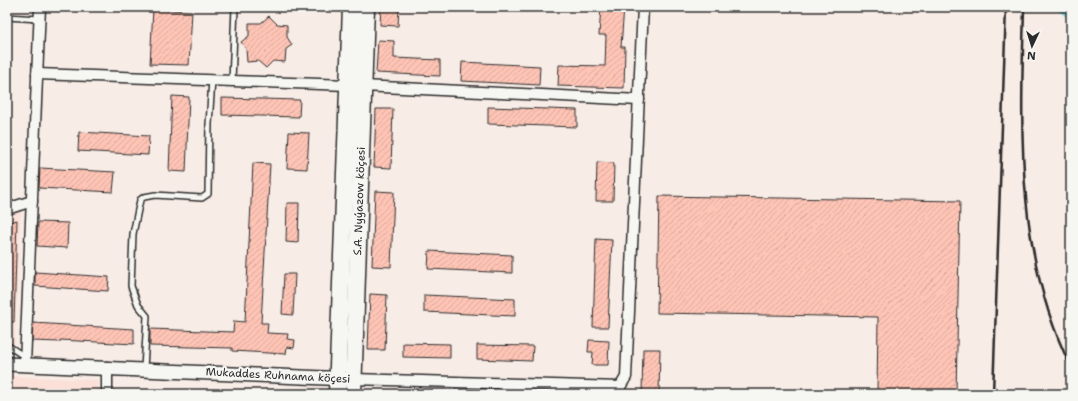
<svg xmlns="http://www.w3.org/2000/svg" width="1078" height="401" viewBox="0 0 1078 401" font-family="'Shantell Sans',sans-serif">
<defs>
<pattern id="building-hatch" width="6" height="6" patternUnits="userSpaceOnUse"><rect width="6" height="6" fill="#fec4b5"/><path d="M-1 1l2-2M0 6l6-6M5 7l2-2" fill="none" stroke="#daa99c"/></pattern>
</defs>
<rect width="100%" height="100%" fill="#f8ece6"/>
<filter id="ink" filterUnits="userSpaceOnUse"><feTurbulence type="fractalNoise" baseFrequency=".025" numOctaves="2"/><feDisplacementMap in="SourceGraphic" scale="8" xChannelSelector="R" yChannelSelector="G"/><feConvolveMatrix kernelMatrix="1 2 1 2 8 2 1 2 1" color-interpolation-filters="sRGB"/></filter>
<g filter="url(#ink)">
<g fill="#fae0d7">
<path d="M21,210l-7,140h-7v-136z"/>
<path d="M7,376l91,4 -1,14h-90z"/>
</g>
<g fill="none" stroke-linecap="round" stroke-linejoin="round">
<path stroke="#85d6de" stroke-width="9" d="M1061,7l10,8"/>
</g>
<g fill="url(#building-hatch)" stroke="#2b2b2b">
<path d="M381,7h18l-1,19 -18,-1z"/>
<path d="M601,7h23l-3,40h4l-1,41 -66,-2 1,-21 46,1 1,-31h-7z"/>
<path d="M153,9l39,2 -3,54 -39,-1z"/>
<path d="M269,16l8,8 10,1v12l5,8 -6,4 -1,13 -12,-1 -7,7 -8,-7 -11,1 -1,-13 -5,-7 8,-6v-13h12z"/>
<path d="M378,40l16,1v17l46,2v16l-64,-3z"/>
<path d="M462,62l78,4 -1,19 -78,-4z"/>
<path d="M172,96l17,1 -3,75 -17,-1z"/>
<path d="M222,98l78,2 -1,17 -77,-2z"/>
<path d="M488,107l89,3v17l-89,-3z"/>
<path d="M376,109h17l-2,59 -17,-1z"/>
<path d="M79,132l70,4 -1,19 -70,-4z"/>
<path d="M289,132l20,1 -2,36 -20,-1z"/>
<path d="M597,162l17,1 -1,38h-17z"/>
<path d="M253,163l17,1 -9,159h7l-1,10 21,1 -1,5 8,1 -1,8 -7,-1 -1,7 -54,-3v-3l-82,-2v-17l83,3 1,-11 11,1z"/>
<path d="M40,168l75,4 -2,20 -74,-4z"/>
<path d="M375,191l19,1 -3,75 -19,-1z"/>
<path d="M659,196l301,5 -4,193h-79l1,-77 -221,-4z"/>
<path d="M287,203h12l-1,40 -12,-1z"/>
<path d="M17,220l-3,102h-7v-99z"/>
<path d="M38,222l30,1 -1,25 -30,-2z"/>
<path d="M596,239l16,1 -4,87h-15z"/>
<path d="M429,251l83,4v18l-84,-4z"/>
<path d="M35,272l74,5 -1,14 -73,-5z"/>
<path d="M284,274h11l-2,41 -11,-1z"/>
<path d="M370,294l17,1 -2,55h-17z"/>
<path d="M424,295l91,4v17l-91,-4z"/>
<path d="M33,323l101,6v15l-74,-4v2l-28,-1z"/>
<path d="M589,340l20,1 -1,24h-16l1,-13h-5z"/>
<path d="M403,343l47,1v14l-47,-1z"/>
<path d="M477,345l56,1 -1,15 -55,-2z"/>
<path d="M643,349h17l-1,45h-17z"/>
</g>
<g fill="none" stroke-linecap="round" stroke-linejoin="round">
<defs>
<g id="service">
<path d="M7,17l32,2"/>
<path d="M232,81l3,-74"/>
<path d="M7,345l18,12"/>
<path d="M144,369l3,-53 -9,-11 -7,-19 2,-52 7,-34 4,-3 11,-2 47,3 6,-4 1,-70 3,-44"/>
<path d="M501,394v-11"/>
</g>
<g id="minor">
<path d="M37,74l311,11"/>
<path d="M363,86l276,14"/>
<path d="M7,209l25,-8"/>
<path d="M25,364l15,-357"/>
<path d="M353,379l267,8"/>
<path d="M107,394v-27"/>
<path d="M619,394l1,-7 6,-10 17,-370"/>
</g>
<path id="tertiary" d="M7,364l341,15"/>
<g id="primary">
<path d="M337,394l14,-387"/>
<path d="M353,394l13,-387"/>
</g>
</defs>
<use href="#service" stroke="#2b2b2b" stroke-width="8"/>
<use href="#minor" stroke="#2b2b2b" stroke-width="13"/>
<use href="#tertiary" stroke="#2b2b2b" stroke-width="16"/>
<use href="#primary" stroke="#2b2b2b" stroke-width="19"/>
<use href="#service" stroke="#f6f6f2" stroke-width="5"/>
<use href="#minor" stroke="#f6f6f2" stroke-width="10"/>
<use href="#tertiary" stroke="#f6f6f2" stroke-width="13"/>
<use href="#primary" stroke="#f6f6f2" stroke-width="16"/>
<g stroke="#2b2b2b" stroke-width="2.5">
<path d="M1024,7c-3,122 -9,248 47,360"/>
<path d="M993,394l13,-387"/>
</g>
</g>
</g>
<g text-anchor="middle" stroke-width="4" stroke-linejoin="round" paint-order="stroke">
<g font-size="11" fill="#2b2b2b" stroke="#f6f6f2">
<text transform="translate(359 201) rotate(-88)" y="4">S.A. Nyýazow köçesi</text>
<text transform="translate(278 375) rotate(3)" y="4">Mukaddes Ruhnama köçesi</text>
</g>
</g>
<rect width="1078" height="401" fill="none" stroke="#f6f6f2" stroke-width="24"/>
<rect x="12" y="12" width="1054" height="377" fill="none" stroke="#2b2b2b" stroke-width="1.5" filter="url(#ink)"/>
<g transform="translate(1032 46) rotate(184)" stroke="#f6f6f2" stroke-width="3" paint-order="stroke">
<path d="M0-3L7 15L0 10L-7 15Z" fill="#2b2b2b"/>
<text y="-6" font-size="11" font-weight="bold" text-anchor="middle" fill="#2b2b2b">N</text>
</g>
</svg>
